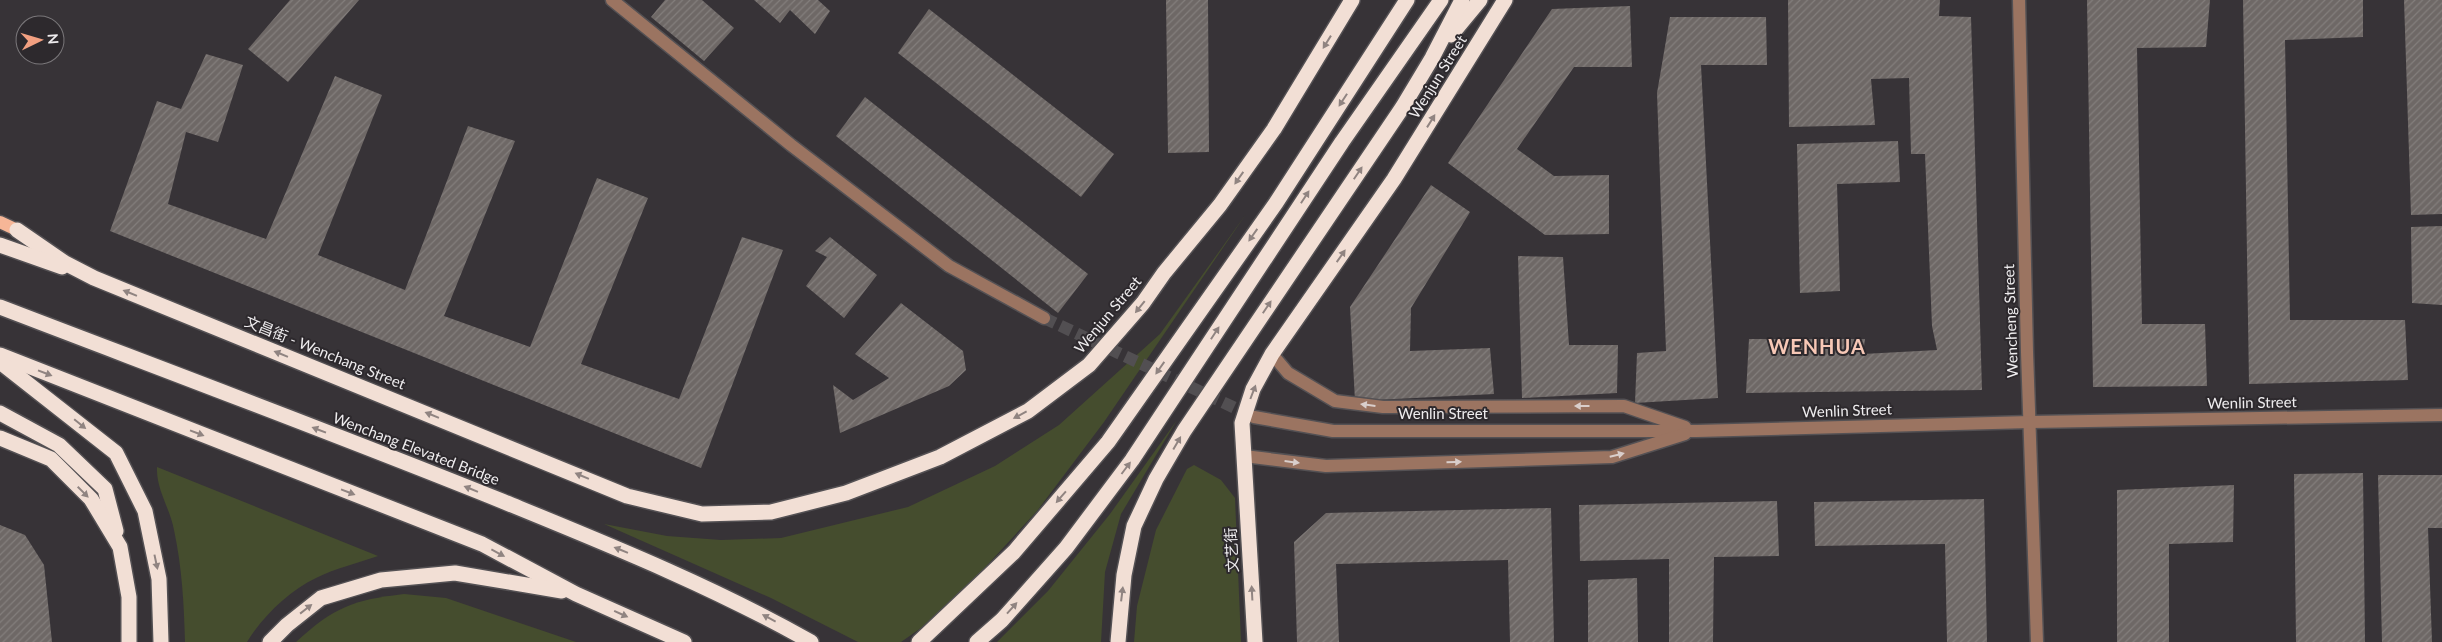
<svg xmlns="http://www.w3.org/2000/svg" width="2442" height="642" viewBox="0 0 2442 642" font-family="Lato,'Noto Sans SC',sans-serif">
<defs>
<pattern id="building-hatch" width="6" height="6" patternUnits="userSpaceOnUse" patternTransform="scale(1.25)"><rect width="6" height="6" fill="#6e6866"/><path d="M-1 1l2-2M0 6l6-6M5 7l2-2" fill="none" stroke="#837e7c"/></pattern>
</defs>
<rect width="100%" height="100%" fill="#373337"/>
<g fill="#454d2e">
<path d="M1246,214l-142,208 -67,89 -58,63 -58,54 -20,14h-43l-87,-44 -167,-74 63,12 54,4 60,-2 127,-31 87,-41 64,-41 101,-91z"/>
<path d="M1177,420l-56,94 -16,58 -4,70h-104l51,-51 62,-77z"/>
<path d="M1194,465l27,15 14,18 6,144h-107l3,-36 19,-76 31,-61z"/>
<path d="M157,467l221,89c-20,7 -42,12 -62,22 -27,13 -53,38 -69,64h-62c-1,-38 -3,-75 -11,-112 -4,-22 -18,-40 -17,-63z"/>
<path d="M404,594l42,4 130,44h-280c38,-35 57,-42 108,-48z"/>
</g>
<g fill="url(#building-hatch)">
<path d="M290,0h69l-71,82 -40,-33z"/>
<path d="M665,0h37l32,28 -30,33 -53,-44z"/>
<path d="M754,0h64l12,11 -15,23 -25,-24 -10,13z"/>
<path d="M1166,0h42l1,152 -41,1z"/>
<path d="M1788,0h152l-1,16 32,1 11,373 -236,3 3,-54h116l-2,15 74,-4 -5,-24 -7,-172h-14l-2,-76 -38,1 4,46 -86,2z"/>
<path d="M2087,0h123l-4,47 -69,1 5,276h63l2,62 -114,1z"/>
<path d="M2243,0h120v37l-78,3 5,280h115l3,60 -159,4z"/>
<path d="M2404,0h38v214l-31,1z"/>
<path d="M1630,6l2,61h-58l-57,82 37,27 55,-1v59l-64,1 -97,-72 104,-154z"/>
<path d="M929,9l185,145 -33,43 -183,-144z"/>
<path d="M1670,17h96l1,48h-66l17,333 -83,5 2,-50 29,-2 -9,-258z"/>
<path d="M206,54l37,11 -25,77 -32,-10 -18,72 98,35 69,-163 47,19 -64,160 87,35 63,-164 47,15 -71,175 86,31 67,-169 51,20 -67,166 98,35 63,-162 41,13 -82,218 -591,-237 47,-130 24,8z"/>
<path d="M865,97l223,177 -30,39 -222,-177z"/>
<path d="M1898,141l2,41 -63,2 3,107 -40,2 -3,-149z"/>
<path d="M1431,185l39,27 -59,96 -1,43 80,-3 4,46 -139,7 -5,-94z"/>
<path d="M2442,226v79l-30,-2 -1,-76z"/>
<path d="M830,237l47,38 -33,43 -38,-32 21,-29 -12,-6z"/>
<path d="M1518,256l45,1 6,88h49l-1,48 -95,5z"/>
<path d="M901,303l62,48 3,19 -17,16 -109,47 -7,-48 20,15 36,-22 -34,-24z"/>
<path d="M2363,473l2,169h-69l-2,-168z"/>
<path d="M2378,475h64v53h-14l4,114h-50z"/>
<path d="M2234,485l-1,57 -64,2v98h-52v-152z"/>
<path d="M1984,499l3,143h-40l-2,-98 -130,2 -1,-44z"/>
<path d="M1777,501l2,55 -65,1 -1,85h-44v-83l-89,2 -1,-56z"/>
<path d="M1551,508l3,134h-44l-2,-82 -172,4 3,78h-42l-3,-100 32,-29z"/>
<path d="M0,525l25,10 19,30 8,77h-52z"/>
<path d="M1637,578l1,64h-50v-62z"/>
</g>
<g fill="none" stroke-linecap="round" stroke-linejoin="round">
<path stroke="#524f52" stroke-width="12" stroke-dasharray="12 6" stroke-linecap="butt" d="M1044,318l208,98"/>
<defs>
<g id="minor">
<path d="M612,0l179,145 158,121 95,52"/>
<path d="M2019,0l8,352 10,290"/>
<path d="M1272,354l16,19 47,28 48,6 241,-1 61,21"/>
<path d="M1254,417l79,14h364l333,-9 412,-7"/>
<path d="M1244,456l82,10 286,-9 73,-23"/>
</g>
<path id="major" d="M0,222l17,8"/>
<g id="highway">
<path d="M1451,35l29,-35"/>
<path d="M1402,108l30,-50 30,-58"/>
<path d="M17,230l48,33 29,15 533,218 75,18 69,-2 75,-19 94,-36 88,-46 61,-46 54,-62 21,-30 56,-68 54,-76 78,-129"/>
<path d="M0,245l62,22"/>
<path d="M0,307c167,64 336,127 502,194 105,43 210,85 309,141"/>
<path d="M0,355l482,189 94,50 108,48"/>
<path d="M0,362l116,91 29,58 14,68 2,63"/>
<path d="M0,413l59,32 46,44 11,42"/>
<path d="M0,438l51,21 40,40 29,48 9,50v45"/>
<path d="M270,642l17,-17 34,-27 60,-18 74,-7 107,18"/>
<path d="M919,642l95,-90 94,-110 168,-239 131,-203"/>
<path d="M977,642l25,-22 64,-72 66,-88 210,-318 99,-142"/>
<path d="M1255,642l-13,-219 11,-34 19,-35 122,-175 111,-179"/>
</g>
</defs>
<use href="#minor" stroke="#545154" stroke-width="15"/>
<use href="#major" stroke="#545154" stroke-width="15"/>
<use href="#highway" stroke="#545154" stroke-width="18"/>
<use href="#minor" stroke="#9b7461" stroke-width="12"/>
<use href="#major" stroke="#f6b697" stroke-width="12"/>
<use href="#highway" stroke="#f2dfd5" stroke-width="15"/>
<defs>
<path id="highway-bridge" d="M1118,642l6,-67 10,-49 22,-47 28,-48 218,-323"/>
</defs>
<use href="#highway-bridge" stroke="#545154" stroke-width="18" stroke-linecap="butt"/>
<use href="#highway-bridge" stroke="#f2dfd5" stroke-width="15"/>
</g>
<defs><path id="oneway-solid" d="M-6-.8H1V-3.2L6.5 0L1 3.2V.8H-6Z" transform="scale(1.25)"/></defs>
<g fill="#908481">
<use href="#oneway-solid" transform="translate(1327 42) rotate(122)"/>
<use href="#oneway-solid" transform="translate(1343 100) rotate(123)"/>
<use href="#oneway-solid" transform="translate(1431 121) rotate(-58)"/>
<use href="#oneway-solid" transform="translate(1358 173) rotate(-56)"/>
<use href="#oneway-solid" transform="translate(1239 178) rotate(125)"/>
<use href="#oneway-solid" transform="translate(1305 197) rotate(-57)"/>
<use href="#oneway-solid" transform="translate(1253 235) rotate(125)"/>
<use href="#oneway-solid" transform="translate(1341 256) rotate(-55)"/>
<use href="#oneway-solid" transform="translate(130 293) rotate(-158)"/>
<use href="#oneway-solid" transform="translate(1140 307) rotate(129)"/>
<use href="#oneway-solid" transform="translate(1267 307) rotate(-56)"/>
<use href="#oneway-solid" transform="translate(1215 333) rotate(-57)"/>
<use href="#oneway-solid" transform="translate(281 354) rotate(-158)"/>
<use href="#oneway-solid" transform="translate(1160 368) rotate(125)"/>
<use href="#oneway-solid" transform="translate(45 373) rotate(21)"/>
<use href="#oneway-solid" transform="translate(1253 392) rotate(-69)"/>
<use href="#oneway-solid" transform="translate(432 415) rotate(-158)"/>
<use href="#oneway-solid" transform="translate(1020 415) rotate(152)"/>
<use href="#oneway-solid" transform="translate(80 424) rotate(39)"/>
<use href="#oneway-solid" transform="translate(319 430) rotate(-159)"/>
<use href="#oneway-solid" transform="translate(197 433) rotate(21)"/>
<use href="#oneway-solid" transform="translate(1177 443) rotate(-60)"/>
<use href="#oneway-solid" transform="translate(1126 468) rotate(-53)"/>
<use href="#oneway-solid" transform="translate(582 476) rotate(-157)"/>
<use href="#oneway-solid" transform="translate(471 489) rotate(-158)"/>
<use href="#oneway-solid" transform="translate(83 492) rotate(45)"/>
<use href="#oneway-solid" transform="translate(348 492) rotate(21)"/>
<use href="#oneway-solid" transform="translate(1061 497) rotate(131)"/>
<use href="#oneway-solid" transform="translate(621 550) rotate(-158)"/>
<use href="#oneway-solid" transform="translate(498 553) rotate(28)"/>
<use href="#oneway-solid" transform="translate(156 562) rotate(78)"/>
<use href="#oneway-solid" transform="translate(1252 593) rotate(-93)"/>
<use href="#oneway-solid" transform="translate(1122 594) rotate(-83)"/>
<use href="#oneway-solid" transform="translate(1012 608) rotate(-48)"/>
<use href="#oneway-solid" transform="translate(306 609) rotate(-38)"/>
<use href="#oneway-solid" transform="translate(621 614) rotate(24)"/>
<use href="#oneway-solid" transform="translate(769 618) rotate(-152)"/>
</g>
<g fill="#d9cecb">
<use href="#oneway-solid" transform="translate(1368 405) rotate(-173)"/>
<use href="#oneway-solid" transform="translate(1582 406) rotate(180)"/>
<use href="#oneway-solid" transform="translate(1617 455) rotate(-14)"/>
<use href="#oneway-solid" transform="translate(1292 462) rotate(7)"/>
<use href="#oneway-solid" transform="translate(1454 462) rotate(-2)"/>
</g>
<g text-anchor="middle" stroke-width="4" stroke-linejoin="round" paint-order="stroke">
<g font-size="15" fill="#eeecee" stroke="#2d292d">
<text transform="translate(1438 77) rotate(-58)" y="5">Wenjun Street</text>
<text transform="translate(1108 315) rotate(-50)" y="5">Wenjun Street</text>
<text transform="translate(2011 321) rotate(-92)" y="5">Wencheng Street</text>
<text transform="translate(325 353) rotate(22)" y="5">文昌街 - Wenchang Street</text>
<text transform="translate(2252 403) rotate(-1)" y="5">Wenlin Street</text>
<text transform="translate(1847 411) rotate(-2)" y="5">Wenlin Street</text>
<text x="1443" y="419">Wenlin Street</text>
<text transform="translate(416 449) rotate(21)" y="5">Wenchang Elevated Bridge</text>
<text transform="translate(1232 550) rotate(-93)" y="5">文艺街</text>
</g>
<g font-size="20" font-weight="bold" letter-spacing="1" fill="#f7c8b6" stroke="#2d292d">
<text x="1817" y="354">WENHUA</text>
</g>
</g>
<g transform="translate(40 40) rotate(85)"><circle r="24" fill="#2d292d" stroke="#7a777a"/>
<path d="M0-4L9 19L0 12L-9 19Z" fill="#f2a081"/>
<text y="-8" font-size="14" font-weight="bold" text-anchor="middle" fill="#eeecee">N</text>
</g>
</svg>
